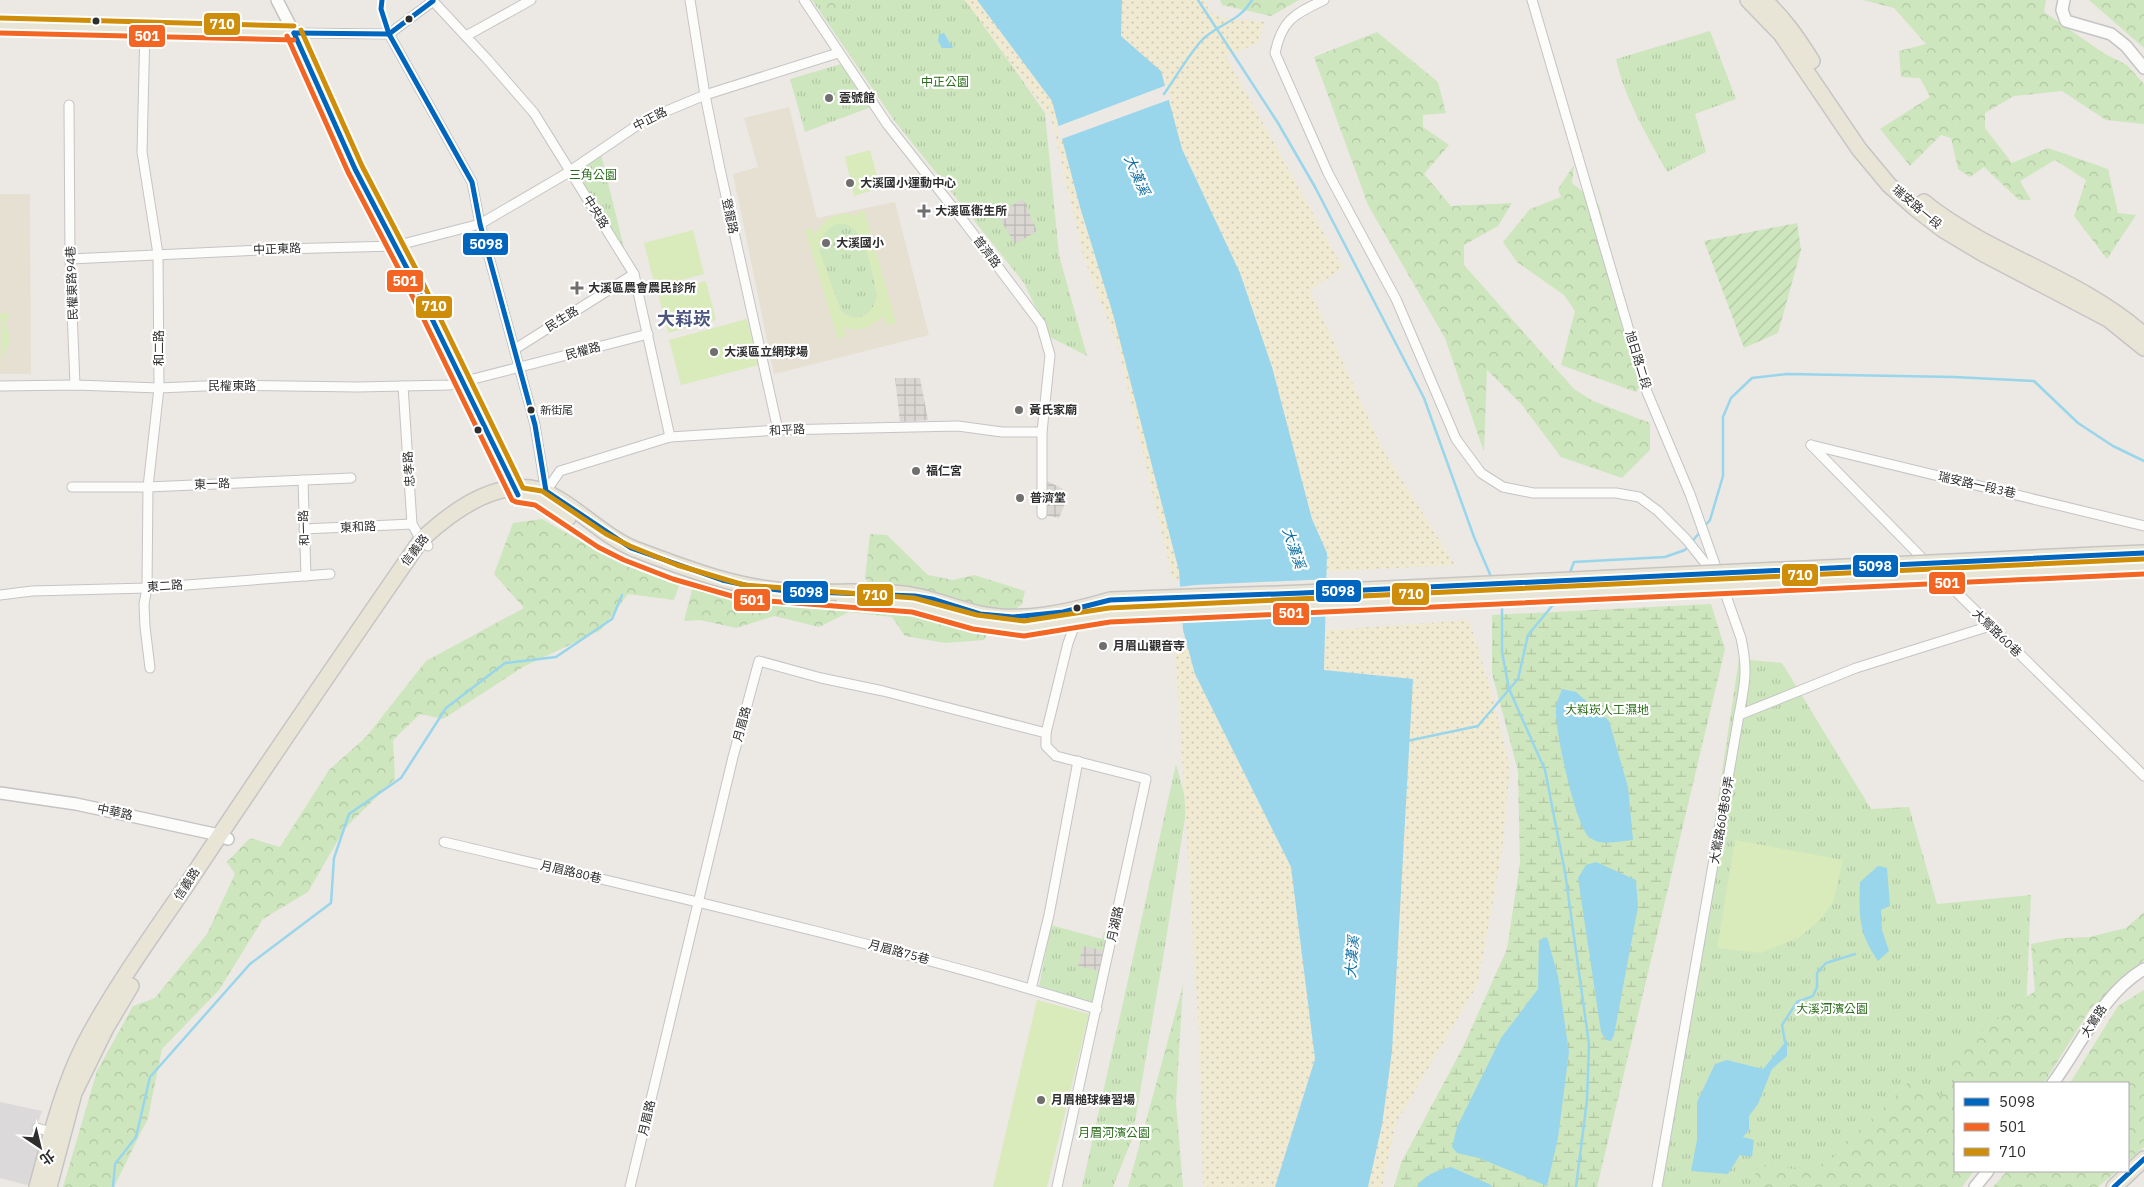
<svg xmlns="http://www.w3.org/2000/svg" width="2144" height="1187" viewBox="0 0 2144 1187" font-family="'IBM Plex Sans','Noto Sans TC',sans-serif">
<defs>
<pattern id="grass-tufts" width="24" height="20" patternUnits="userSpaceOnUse" patternTransform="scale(1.25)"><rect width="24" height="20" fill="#cee6be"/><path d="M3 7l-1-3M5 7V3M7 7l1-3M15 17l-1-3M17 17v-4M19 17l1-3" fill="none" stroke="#b1c6a4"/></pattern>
<pattern id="forest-crowns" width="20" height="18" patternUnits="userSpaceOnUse" patternTransform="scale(1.25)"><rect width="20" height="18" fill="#cee6be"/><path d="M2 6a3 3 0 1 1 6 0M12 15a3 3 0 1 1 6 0" fill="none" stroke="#b1c6a4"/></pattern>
<pattern id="wetland-marsh" width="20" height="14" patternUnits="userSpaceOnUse" patternTransform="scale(1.25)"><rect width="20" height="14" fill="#cee6be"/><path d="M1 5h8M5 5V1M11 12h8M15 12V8" fill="none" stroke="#b1c6a4"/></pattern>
<pattern id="sand-dots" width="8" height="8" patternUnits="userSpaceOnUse" patternTransform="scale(1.25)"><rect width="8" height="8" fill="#f0ead3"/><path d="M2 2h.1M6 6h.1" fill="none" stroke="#cec9b5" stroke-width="1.8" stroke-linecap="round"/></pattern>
<pattern id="garden-furrows" width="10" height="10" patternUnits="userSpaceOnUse" patternTransform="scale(1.25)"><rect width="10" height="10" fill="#cee6be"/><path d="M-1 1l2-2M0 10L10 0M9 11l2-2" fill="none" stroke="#b1c6a4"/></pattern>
<pattern id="plaza-grid" width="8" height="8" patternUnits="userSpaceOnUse" patternTransform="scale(1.25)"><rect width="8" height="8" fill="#dad6d2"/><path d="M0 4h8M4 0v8" fill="none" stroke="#bbb8b5"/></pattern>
</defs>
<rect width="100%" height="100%" fill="#ece8e4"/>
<path fill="#dcd9db" d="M0,1102l42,9 -10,28 13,5 -10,43 -35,-9z"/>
<g fill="#e6e0d3">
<path d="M789,107l28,111 78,-16 34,133 -155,39 -41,-200 25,-7 -14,-49z"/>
<path d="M0,194h30l1,180h-31z"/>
</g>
<g fill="url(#grass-tufts)">
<path d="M812,0h152l4,3 77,110 14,142 28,101 -37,-19 -26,-54 -130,-163z"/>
<path d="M1710,31l26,68 -41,15 11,38 -39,20c-20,-37 -42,-72 -51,-113z"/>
<path d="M841,64l30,43 -66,25 -15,-53z"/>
<path d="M601,154l23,94 -52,-79z"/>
<path d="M839,223c28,0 32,49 38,71 -2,20 -20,32 -36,17l-21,-58c-1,-14 5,-25 19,-30z"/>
<path d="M1739,659l43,4 89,146 38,-2 28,97 94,-9 -6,138 -70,50 -51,68 -150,36h-102l40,-215z"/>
<path d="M1176,764l11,41 -22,141 -33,193 -19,48h-31z"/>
<path d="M1051,925l51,14 2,-7 8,2 -16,74 -58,-16z"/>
</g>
<g fill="url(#forest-crowns)">
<path d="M817,0h35l-26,15z"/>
<path d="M1220,0h79l-28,16 -49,-11z"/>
<path d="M1863,0h183l-2,12 61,42 22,11 17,19v40l-38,-4 -44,-29 -48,5 -29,17v15l27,35 36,-15 60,21 10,44 18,2 -29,44 -33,-43 12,-36 -31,-20 -35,21 11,19h-12l-35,-33 -14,10 -12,-8 -7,-31 -10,-3 -31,31 -30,-37 50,-32 -10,-19 -19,-1 -2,-26 27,-7 -32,-36z"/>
<path d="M2089,0h55v48z"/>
<path d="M1377,32l61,50 8,31 -23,2v12l26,18 -25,29 27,32 61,-3 -14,23 -34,19v20l110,124 19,12 57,22v27l-28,28 -61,-21 -39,-52 -35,-35 -3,82 -39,-114 -77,-133 -54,-148z"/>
<path d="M1574,165l-2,18 27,22 24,96 26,74 -13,17 -75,-27 14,-54 -11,-16 -47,-33 -14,-20 27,-33 31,-12 -3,-8z"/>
<path d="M542,519l49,28 89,36 -6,17 -46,-6 -27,36 -78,37 -80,52 -23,-5 -27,26 2,39 -50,49 -37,64 -45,27 -44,71 -57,59 -14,69 -34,69h-51l34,-116 36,-65 22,-8 52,-64 28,-60 -8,-12 23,-24 30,9 49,-77 37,-33 60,-76 98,-53 -30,-34 19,-51z"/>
<path d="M870,534l17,1 41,40 25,5 21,-5 51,16 -3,13 -9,7 -141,-24 -7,-9z"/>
<path d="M694,582c15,4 30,9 45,12 82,13 172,2 249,39l-4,7 -39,3 -40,-7 -13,-19 -43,-5 -30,15 -45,-11 -38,12 -36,-8 -16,1z"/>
<path d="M2144,912v48l-53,48 -47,75h-89v88h19l-12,16h-211l8,-23 49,7 25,-13 8,-12 36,-32 36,-36 17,27 25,-23 -5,-27 85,-64 -4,-47 33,-6 25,-1 37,-9z"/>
<path d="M1183,985l-7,118 7,84h-55z"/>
<path d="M2144,990v157l-16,14v-78h-58l48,-77z"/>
<path d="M2007,1171h110l-19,16h-105z"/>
</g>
<path fill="url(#wetland-marsh)" d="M1711,604l14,45 -128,538h-203l7,-24 62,-116 44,-98 13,-86 -2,-92 -26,-98v-58z"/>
<g fill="url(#sand-dots)">
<path d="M965,0h240l5,12 13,6 41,4 -5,21 -33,13 117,212 -33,22 72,158 73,117 -282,15 -55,-234 -34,-88 -33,-140z"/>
<path d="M1469,620l21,66 20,81 -8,85 -24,132 -82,139 -14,64h-179l-3,-135 -25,-411z"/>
</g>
<path fill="url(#garden-furrows)" d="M1797,223l4,27 -23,83 -34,15 -40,-107z"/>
<g fill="#d9eabb" fill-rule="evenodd">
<path d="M870,150l10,38 -26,8 -9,-39z"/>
<path d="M864,210l32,113 -9,3 -4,-10c-11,11 -25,18 -40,10l3,10 -8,3 -33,-109 6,-2 4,9c6,-18 24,-28 42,-21v-4zM839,223c28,0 32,49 38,71 -2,20 -20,32 -36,17l-21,-58c-1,-14 5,-25 19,-30z"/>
<path d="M693,230l11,44 -49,13 -11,-44z"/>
<path d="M706,281l10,39 -48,13 -10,-40z"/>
<path d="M0,313h9l-1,8h-5c15,25 -1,27 -3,46l2,-27z"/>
<path d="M747,319l12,46 -78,20 -12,-45z"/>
<path d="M1735,840l108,20 -10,42 -13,18 -20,17 -39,16 -44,-5z"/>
<path d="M1037,1000l52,14 -42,173h-54z"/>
</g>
<g fill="url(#plaza-grid)">
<path d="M1023,199l14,32 -22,13 -18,-30z"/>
<path d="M895,378h25l8,42 -28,2z"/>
<path d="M1045,480l22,11v8l-8,19 -15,-3z"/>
<path d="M1083,946l23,5 -5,20 -23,-5z"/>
</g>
<g fill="#99d6ec">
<path d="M977,0h145l-1,36 40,35 21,78 58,124 32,94 40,152 15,34 -3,117 89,9 -21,372 -10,74 -14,62h-93l40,-128 -24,-192 -96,-193 -12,-44 -4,-59 -66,-257 -33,-107 -28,-106z"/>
<path d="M944,33l9,15h-11l-4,-7 1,-7z"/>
<path d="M1562,689l14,3 33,29 19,66 5,53c-15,1 -32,7 -44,-3 -14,-12 -35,-111 -33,-129 0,-6 4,-13 6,-19z"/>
<path d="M1596,862l40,18 2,27 -24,128 -3,6 -5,-1 -5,-8 -23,-154 8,-13z"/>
<path d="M1878,866l9,2 3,38 -9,4 1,20 7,21 -11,10c-20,-29 -19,-46 -18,-79z"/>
<path d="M1547,937l11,39 11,76 -11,86 -11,48 -68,-28 -22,-5 -5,-6 5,-20 44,-89 37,-49 1,-49z"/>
<path d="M1787,1040v16l-15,13 -14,35 -9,12v14l-6,7 11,3 -2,17 -12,-2 -12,19 -37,-3 6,-31v-38l18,-38 12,-4 36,9z"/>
<path d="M1451,1167l38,17 4,3h-76c6,-12 22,-17 34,-20z"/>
</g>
<g fill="#ece8e4">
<path d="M1167,85l4,14 -112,41 -3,-13z"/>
<path d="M1329,579l-1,31 -148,6 -2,-29 17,-2z"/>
</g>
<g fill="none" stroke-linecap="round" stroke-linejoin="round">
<g stroke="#99d6ec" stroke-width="2.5">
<path d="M1198,0l80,123 37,64 109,211 50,139 18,42"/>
<path d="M1164,94c13,-18 24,-39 39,-55 17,-16 36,-17 49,-39"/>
<path d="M1703,528l7,-8 13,-44v-59l8,-19 21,-20 35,-4 167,3 80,4 44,42 35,23 31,15"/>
<path d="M1569,575l5,-13 91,-5 20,-7 15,-18"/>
<path d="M1502,602v50l7,37 36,81 20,102 24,172 -2,56 -11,87"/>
<path d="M1407,741l71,-15 40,-47 10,-44 29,-35"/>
<path d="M1785,1042l-3,-17 15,-23 16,-6 4,-9v-14l9,-10 29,-9"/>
<path d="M113,1187l2,-23 21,-27 14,-60 100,-113 81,-61 3,-45 15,-44 52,-36 45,-70 59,-45 51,-6 56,-38 10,-24"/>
</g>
<defs>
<g id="minor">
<path d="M432,0l55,59 47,54 100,161 36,163"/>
<path d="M690,0l15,95 15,74 58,261"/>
<path d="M804,0l83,124 78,99 76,101 9,31 -8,77v82"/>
<path d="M1324,0c-29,14 -42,19 -49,53l53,120 68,126 60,140 25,34 22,14 30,6h83l23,4 19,14 28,28 28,35"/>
<path d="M1532,0l115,392 43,102 51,144c7,32 4,45 -2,77"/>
<path d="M145,29l-3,123 16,102 1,134 -11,99 -1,101 -3,16 1,23 5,41"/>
<path d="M294,33l95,1"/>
<path d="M389,34l83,148 8,42 55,201 11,68"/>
<path d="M389,34l44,-33"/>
<path d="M466,36l65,-36"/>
<path d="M69,105l1,154 5,126"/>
<path d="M70,259l212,-10 113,-3 85,-22 84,-49 81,-55 60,-25 133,-42"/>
<path d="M515,349l119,-75"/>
<path d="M0,386l75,-1 84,3 68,-3 131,2 92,-2 198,-51"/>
<path d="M403,386l9,138 9,16 7,6"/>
<path d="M1811,445l117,119"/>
<path d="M1811,445l333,81"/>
<path d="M303,480l3,96"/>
<path d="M72,487h76l203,-9"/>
<path d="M546,491l14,-20 110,-34 108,-7 180,-4 44,6h40"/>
<path d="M304,529l108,-5"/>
<path d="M1939,575l205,201"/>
<path d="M0,595l32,-4 115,-3 183,-14"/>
<path d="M1046,733v13l10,10 90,23 -89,408"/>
<path d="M444,842c219,52 438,101 653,167"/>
<path d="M1031,989l18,-74 29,-154"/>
<path d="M37,1128l18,5"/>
<path d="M630,1187l103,-430 26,-96 62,17 62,13 163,42 22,-90 9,-24"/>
<path d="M1657,1187l82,-472 117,-47 134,-42"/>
</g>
<g id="tertiary">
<path d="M277,0l17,33"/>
<path d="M2064,0l-2,10 4,11 45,13 15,12 18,22"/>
<path d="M0,793l76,11 143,31 9,4"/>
<path d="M2053,1083c29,-39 48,-88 91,-114"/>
<path d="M1975,1187l13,-16"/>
</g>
<g id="primary">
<path d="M1748,0l33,34 78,115 30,36 26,23 27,21 40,24 126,66 36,29"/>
<path d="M1764,0c20,18 34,39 48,61"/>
<path d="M0,25l294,8 61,136 57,109 106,217"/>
<path d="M1924,202c16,14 35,25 54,36 56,31 118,54 166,97"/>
<path d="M522,496l16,2 30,20"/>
<path d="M2095,555l49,-2"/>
<path d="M2096,569l48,-3"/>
<path d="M844,601l69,4 62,17 49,7 85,-14"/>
<path d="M37,1187c13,-48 25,-99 48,-144 30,-57 69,-110 105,-163 75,-114 153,-227 231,-340 28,-26 68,-57 109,-52 34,4 71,49 107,62 48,18 97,37 149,41 39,3 78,-1 117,3 28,3 50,14 77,20 43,9 90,-2 130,-14"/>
<path d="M49,1187l25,-94 32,-65 25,-42"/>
<path d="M2114,1187l30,-28"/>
</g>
</defs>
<use href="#minor" stroke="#c5c4c5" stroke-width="11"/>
<use href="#tertiary" stroke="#c5c4c5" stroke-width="14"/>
<use href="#primary" stroke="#c6c5c4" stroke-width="18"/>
<use href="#minor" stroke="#fcfcfb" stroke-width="9"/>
<use href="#tertiary" stroke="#fcfcfb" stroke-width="11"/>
<use href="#primary" stroke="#e8e4d6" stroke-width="15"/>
<defs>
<g id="primary-bridge">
<path d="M1110,600l192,-7 793,-38"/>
<path d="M1109,615l987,-46"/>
</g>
</defs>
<use href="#primary-bridge" stroke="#c6c5c4" stroke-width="18" stroke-linecap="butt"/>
<use href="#primary-bridge" stroke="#e8e4d6" stroke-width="15"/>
<defs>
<g id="bus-1">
<path d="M382,0l-1,9 8,25 83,148 8,42 55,201 11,66 85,57 91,32 32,7 33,4 128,5 17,3 48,15 33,3 50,-5 47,-12 192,-7 842,-40"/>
<path d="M294,33l61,136 57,109 106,217"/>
<path d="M294,33l95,1"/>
<path d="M389,34l44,-33"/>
<path d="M2114,1187l30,-28"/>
</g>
<g id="bus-2">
<path d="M0,33l294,7"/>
<path d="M287,36l61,136 57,109 107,219 4,2 19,3 63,42 26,13 49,19 69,20 170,13 61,17 51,7 86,-14 1034,-48"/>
</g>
<g id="bus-3">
<path d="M0,18l294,8"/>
<path d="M301,30l61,136 57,109 104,213 19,3 64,43 24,12 47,19 67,20 170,13 63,17 47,6 85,-13 1035,-49"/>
</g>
</defs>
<use href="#bus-1" stroke="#fff" stroke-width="9"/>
<use href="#bus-2" stroke="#fff" stroke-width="9"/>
<use href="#bus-3" stroke="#fff" stroke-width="9"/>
<use href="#bus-1" stroke="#0065bd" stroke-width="5"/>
<use href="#bus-2" stroke="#f26522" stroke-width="5"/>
<use href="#bus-3" stroke="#cf8e09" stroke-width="5"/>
</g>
<g fill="#2e2e2e" stroke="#fff" stroke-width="2">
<circle cx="409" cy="19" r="4.5"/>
<circle cx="96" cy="21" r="4.5"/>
<circle cx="531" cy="410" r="4.5"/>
<circle cx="478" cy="430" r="4.5"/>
<circle cx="1077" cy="608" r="4.5"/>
</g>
<g fill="#706f6e" stroke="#fff" stroke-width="2">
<circle cx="829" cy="98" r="5"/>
<circle cx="850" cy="183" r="5"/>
<path d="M921.5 203.5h5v5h5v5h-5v5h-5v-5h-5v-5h5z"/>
<circle cx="826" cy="243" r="5"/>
<path d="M574.5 280.5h5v5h5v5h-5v5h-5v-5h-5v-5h5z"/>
<circle cx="714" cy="352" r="5"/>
<circle cx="1019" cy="410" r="5"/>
<circle cx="916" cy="471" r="5"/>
<circle cx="1020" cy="498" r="5"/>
<circle cx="1103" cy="646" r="5"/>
<circle cx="1041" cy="1100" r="5"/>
</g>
<g text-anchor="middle" stroke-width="4.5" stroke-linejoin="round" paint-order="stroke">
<g font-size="11" fill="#2e2e2e" stroke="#fff" text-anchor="start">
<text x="540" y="414">新街尾</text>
</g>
<g font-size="12" fill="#2c6e1b" stroke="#fff">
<text x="945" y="86">中正公園</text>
<text x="593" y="179">三角公園</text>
<text x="1607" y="714">大嵙崁人工濕地</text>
<text x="1832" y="1013">大溪河濱公園</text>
<text x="1114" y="1137">月眉河濱公園</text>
</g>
<g font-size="12" font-weight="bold" fill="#2e2e2e" stroke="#fff" text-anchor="start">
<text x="839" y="102">壹號館</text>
<text x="860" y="187">大溪國小運動中心</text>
<text x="935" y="215">大溪區衛生所</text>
<text x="836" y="247">大溪國小</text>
<text x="588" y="292">大溪區農會農民診所</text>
<text x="724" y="356">大溪區立網球場</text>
<text x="1029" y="414">黃氏家廟</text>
<text x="926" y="475">福仁宮</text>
<text x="1030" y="502">普濟堂</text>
<text x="1113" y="650">月眉山觀音寺</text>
<text x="1051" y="1104">月眉槌球練習場</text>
</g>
<g font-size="12" fill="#2e2e2e" stroke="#fff">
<text transform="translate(650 119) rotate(-27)" y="4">中正路</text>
<text transform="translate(1917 207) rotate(40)" y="4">瑞安路一段</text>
<text transform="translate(596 212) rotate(58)" y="4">中央路</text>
<text transform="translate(730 216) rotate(78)" y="4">登龍路</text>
<text transform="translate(277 249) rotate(-2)" y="4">中正東路</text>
<text transform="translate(987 252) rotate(53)" y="4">普濟路</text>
<text transform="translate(72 283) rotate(-92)" y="4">民權東路94巷</text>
<text transform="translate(562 319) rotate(-32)" y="4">民生路</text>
<text transform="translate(159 348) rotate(-90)" y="4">和二路</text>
<text transform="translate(583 351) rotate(-15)" y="4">民權路</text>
<text transform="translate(1638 360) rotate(73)" y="4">旭日路二段</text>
<text x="232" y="390">民權東路</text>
<text transform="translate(787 430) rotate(-3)" y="4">和平路</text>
<text transform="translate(409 469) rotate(-94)" y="4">忠孝路</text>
<text transform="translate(212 484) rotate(-2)" y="4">東一路</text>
<text transform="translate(1977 485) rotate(13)" y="4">瑞安路一段3巷</text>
<text transform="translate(358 527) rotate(-3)" y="4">東和路</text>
<text transform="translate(304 528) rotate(-92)" y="4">和一路</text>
<text transform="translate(415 550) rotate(-52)" y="4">信義路</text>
<text transform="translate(165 586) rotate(-4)" y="4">東二路</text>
<text transform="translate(1997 633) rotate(44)" y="4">大鶯路60巷</text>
<text transform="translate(742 724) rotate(-75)" y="4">月眉路</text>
<text transform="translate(115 812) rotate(12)" y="4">中華路</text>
<text transform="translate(1722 820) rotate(-80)" y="4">大鶯路60巷89弄</text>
<text transform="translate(571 872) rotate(13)" y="4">月眉路80巷</text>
<text transform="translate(187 884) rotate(-57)" y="4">信義路</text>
<text transform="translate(1115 924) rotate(-78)" y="4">月湖路</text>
<text transform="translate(899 952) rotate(15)" y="4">月眉路75巷</text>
<text transform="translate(2094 1021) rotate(-57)" y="4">大鶯路</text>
<text transform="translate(647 1118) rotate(-77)" y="4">月眉路</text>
</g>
<g font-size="14" font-style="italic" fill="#0d6fa3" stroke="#fff">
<text transform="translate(1137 175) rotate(66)" y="5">大漢溪</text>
<text transform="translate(1294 548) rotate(71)" y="5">大漢溪</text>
<text transform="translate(1352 957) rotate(-85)" y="5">大漢溪</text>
</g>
<g font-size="18" font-weight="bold" fill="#4d5680" stroke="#fff">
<text x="684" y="325">大嵙崁</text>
</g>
</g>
<g stroke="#fff" stroke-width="2">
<rect x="203" y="12" width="38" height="24" rx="5" fill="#cf8e09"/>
<rect x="128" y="24" width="38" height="24" rx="5" fill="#f26522"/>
<rect x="462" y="232" width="47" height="24" rx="5" fill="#0065bd"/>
<rect x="386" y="269" width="38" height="24" rx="5" fill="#f26522"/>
<rect x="415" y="295" width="38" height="24" rx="5" fill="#cf8e09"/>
<rect x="1852" y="554" width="47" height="24" rx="5" fill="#0065bd"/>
<rect x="1781" y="563" width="38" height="24" rx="5" fill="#cf8e09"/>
<rect x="1928" y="571" width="38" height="24" rx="5" fill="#f26522"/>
<rect x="1315" y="579" width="47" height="24" rx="5" fill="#0065bd"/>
<rect x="782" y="580" width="47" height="24" rx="5" fill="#0065bd"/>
<rect x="1391" y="582" width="39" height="24" rx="5" fill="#cf8e09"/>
<rect x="856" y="583" width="38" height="24" rx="5" fill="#cf8e09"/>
<rect x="733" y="588" width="38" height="24" rx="5" fill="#f26522"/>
<rect x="1272" y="602" width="38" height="24" rx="5" fill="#f26522"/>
</g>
<g font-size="14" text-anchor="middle" font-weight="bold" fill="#fff">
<text x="222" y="29">710</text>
<text x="147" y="41">501</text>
<text x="486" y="249">5098</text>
<text x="405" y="286">501</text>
<text x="434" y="311">710</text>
<text x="1875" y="571">5098</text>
<text x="1800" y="580">710</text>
<text x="1947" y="588">501</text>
<text x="1338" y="596">5098</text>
<text x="806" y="597">5098</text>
<text x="1411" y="599">710</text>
<text x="875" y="600">710</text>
<text x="752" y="605">501</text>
<text x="1291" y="618">501</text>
</g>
<rect x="1954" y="1082" width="175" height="90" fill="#ffffff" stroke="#ababab"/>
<rect x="1964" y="1098" width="25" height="8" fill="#0065bd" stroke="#ababab"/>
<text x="1999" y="1107" font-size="15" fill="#2e2e2e">5098</text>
<rect x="1964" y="1123" width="25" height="8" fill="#f26522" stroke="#ababab"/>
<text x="1999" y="1132" font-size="15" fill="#2e2e2e">501</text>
<rect x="1964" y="1148" width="25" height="8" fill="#cf8e09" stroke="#ababab"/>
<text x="1999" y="1157" font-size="15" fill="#2e2e2e">710</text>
<g transform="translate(40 1147) rotate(145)" stroke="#ffffff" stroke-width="4" paint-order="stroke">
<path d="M0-4L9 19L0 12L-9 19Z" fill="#2e2e2e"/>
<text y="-8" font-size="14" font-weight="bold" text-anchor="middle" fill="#2e2e2e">北</text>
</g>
</svg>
